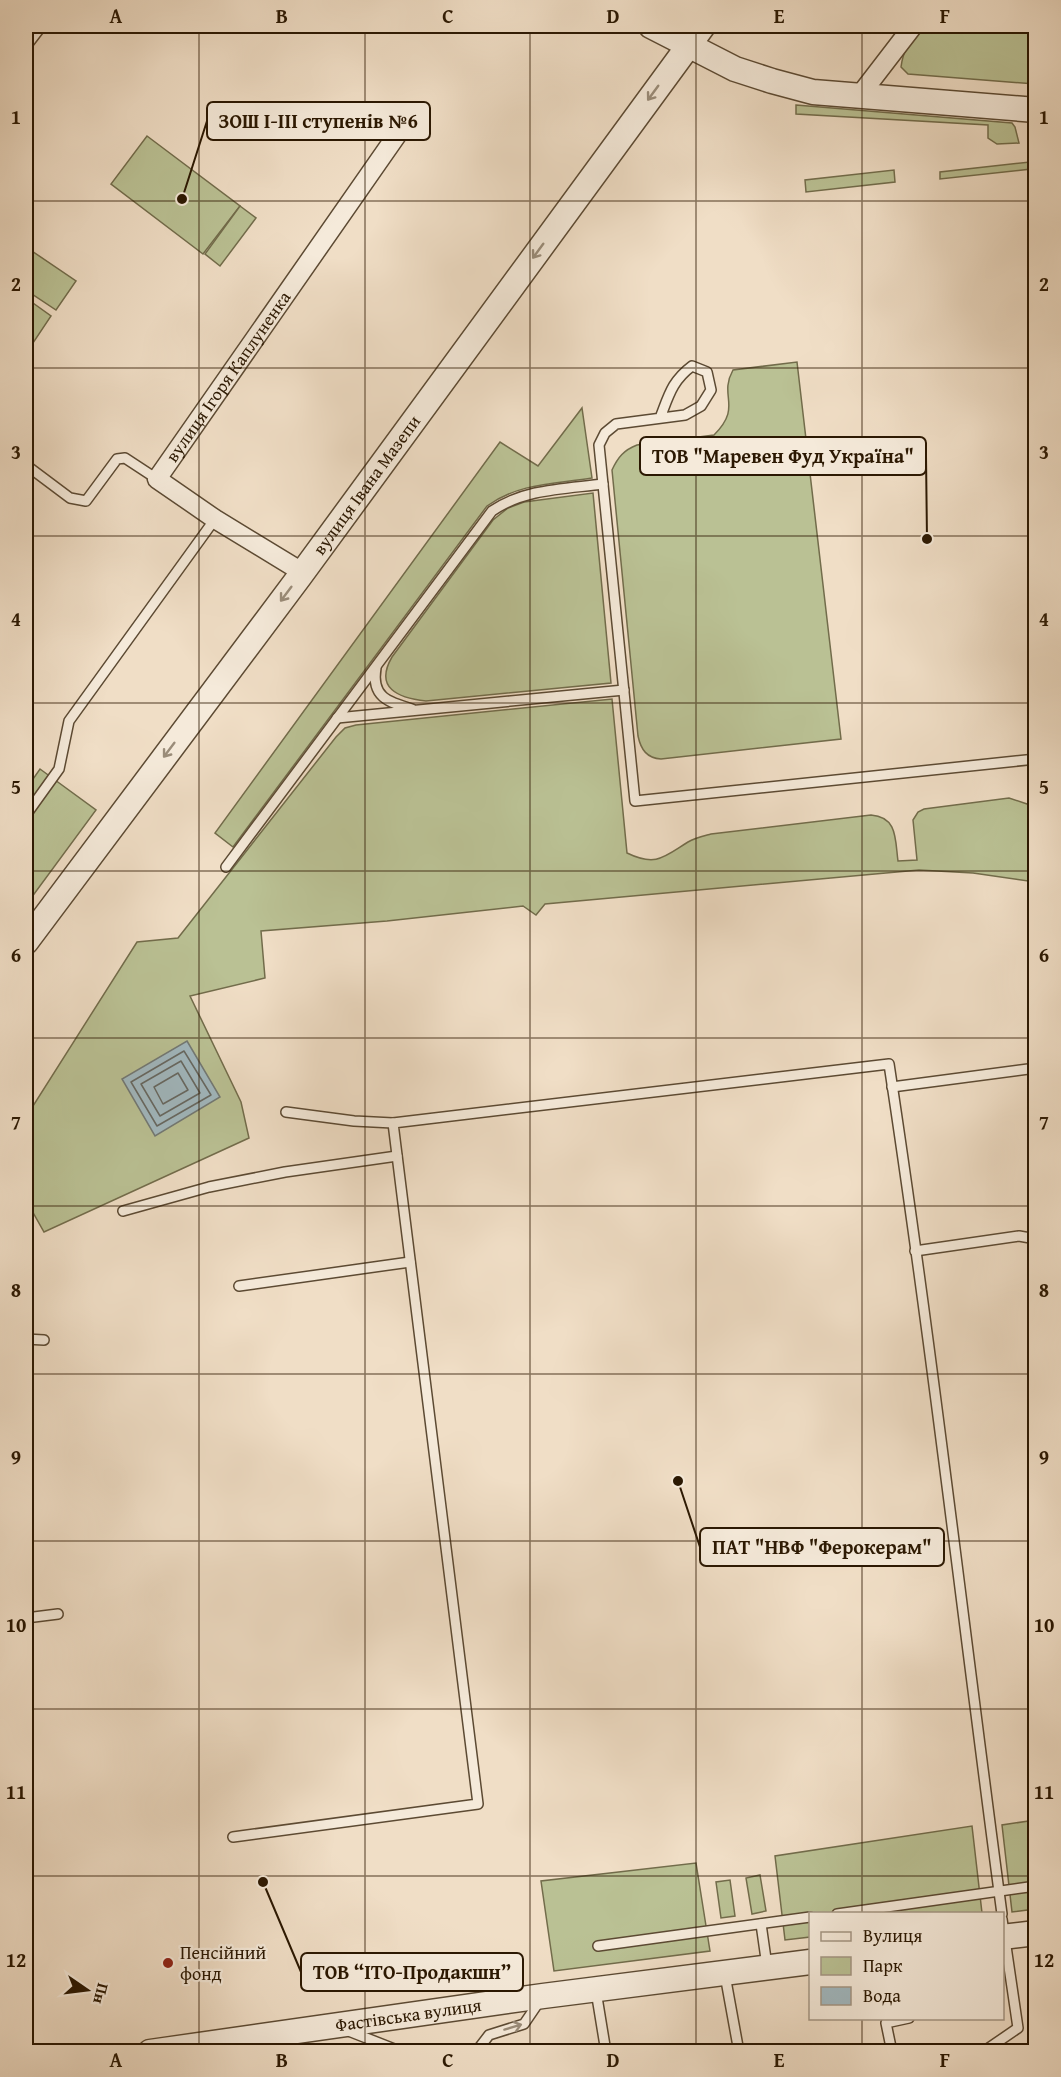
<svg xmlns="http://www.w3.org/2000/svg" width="1061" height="2077" viewBox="0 0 1061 2077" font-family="'Gentium Book Plus',serif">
<rect width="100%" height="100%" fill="#f0dec6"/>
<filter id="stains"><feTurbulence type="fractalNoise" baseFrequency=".00333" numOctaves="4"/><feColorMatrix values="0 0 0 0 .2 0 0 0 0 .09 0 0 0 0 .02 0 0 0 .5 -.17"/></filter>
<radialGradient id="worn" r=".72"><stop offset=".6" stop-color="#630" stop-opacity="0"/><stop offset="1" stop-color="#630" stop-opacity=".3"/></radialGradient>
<g fill="#bac194" stroke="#726c4b" stroke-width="1.5">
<path d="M922,26h113v58l-127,-10 -7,-7c2,-17 10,-28 21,-41z"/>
<path d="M796,105l216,18 3,4 4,16 -22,1 -9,-6v-13l-192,-11z"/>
<path d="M147,136l93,70 -37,48 -92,-70z"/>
<path d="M1030,162l1,7 -91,10v-7z"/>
<path d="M894,170l1,12 -89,10 -1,-12z"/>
<path d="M240,206l16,12 -36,48 -15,-12z"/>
<path d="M26,247l50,34 -20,29 -30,-20z"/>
<path d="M26,298l25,18 -20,30 -5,-4z"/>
<path d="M797,362l44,377 -180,20c-14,-1 -20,-9 -23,-23l-26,-266c6,-13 12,-20 25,-25l77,-10c29,-29 4,-38 19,-65z"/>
<path d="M582,408l10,70c-38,6 -73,5 -105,28l-254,341 -18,-14 285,-391 38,24z"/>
<path d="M593,493l18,190 -185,18c-28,-3 -52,-13 -34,-44l101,-137 15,-12 16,-6z"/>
<path d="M612,699l15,154c29,14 37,4 61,-11 7,-4 16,-6 23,-8l160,-19c27,2 24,25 27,46l19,-1 -4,-40 5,-8 6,-3 85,-11 18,6 8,6v72l-62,-9 -54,-3 -374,34 -9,11 -13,-9 -136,15 -126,10 4,47 -75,18 51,106 8,36 -205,94 -18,-32v-83l111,-175 41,-4 158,-201 9,-9 11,-3z"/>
<path d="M40,769l56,41 -70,95v-116z"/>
<path d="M1035,1820v89l-23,3 -10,-87z"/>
<path d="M972,1826l10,87 -172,1v23l-25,3 -10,-84z"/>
<path d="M696,1863l14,88 -156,20 -13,-90z"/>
<path d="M760,1875l6,36 -14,3 -6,-36z"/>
<path d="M730,1880l5,36 -14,2 -5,-36z"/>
</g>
<path fill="#a1b9c1" stroke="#727975" stroke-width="1.5" d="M187,1041l33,56 -65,39 -33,-57z"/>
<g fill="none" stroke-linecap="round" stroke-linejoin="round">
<g stroke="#666862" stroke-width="1.5">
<path d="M184,1051l27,44 -54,31 -26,-44z"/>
<path d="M181,1061l19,32 -40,23 -19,-32z"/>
<path d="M178,1073l10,17 -25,14 -9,-17z"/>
</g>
<defs>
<g id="service">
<path d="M660,418c9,-23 12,-37 32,-52l15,6 4,18 -10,16 -16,9 -69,9 -11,9 -6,12 36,356 401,-42"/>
<path d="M26,465l44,33 16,3 31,-42 8,-1 32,21"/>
<path d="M376,668c-5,29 12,34 36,41"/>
<path d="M337,718l287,-28"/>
<path d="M26,815l33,-46 10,-48 146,-202"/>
<path d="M226,867l266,-356c32,-22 72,-22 111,-27"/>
<path d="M892,1087l144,-19"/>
<path d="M286,1112l68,9 39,2"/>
<path d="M123,1211l86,-24 76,-15 112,-16"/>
<path d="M915,1251l104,-15 17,3"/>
<path d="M239,1286l171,-24"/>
<path d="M26,1339l18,1"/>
<path d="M26,1618l32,-4"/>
<path d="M233,1837l245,-33 -85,-681 496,-59c43,283 75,566 113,850"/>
<path d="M837,1914l199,-28"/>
<path d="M761,1924l6,42"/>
<path d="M598,1946l212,-29"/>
<path d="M725,1975l14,77"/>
<path d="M596,1991l10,61"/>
<path d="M346,2030l56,22"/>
<path d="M26,2038l1,14"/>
<path d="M476,2052l13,-17 35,-11 17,-25"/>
<path d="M892,2052l-6,-29 23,-5"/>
<path d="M983,2052l35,-24 -16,-109"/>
</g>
<g id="minor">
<path d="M26,39l10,-13"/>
<path d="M860,95l53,-69"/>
<path id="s1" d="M302,572l-87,-53 -58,-40 242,-347"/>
</g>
<g id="tertiary">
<path d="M651,26l84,43 37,12 41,11 223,18"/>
<path id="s2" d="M26,942l274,-366 403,-550"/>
<path d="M1002,1937l34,-4"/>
<path id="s3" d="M150,2052l393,-56 267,-34"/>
</g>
</defs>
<use href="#service" stroke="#5c4a33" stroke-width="12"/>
<use href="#minor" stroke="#5c4a33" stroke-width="21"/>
<use href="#tertiary" stroke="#5c4a33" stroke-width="27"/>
<use href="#service" stroke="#f5eada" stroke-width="9"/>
<use href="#minor" stroke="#f5eada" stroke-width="18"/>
<use href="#tertiary" stroke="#f5eada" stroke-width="24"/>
</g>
<defs><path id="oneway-shaft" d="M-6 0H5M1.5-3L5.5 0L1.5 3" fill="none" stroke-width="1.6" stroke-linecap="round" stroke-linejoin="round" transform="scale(1.5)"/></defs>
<g stroke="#9a8c79">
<use href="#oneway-shaft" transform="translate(653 93) rotate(126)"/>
<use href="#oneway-shaft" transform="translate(538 251) rotate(126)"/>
<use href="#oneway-shaft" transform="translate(286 594) rotate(127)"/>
<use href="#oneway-shaft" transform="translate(169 750) rotate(127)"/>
<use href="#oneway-shaft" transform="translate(513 2027) rotate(-17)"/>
</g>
<path fill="none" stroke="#2b1802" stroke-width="1.5" stroke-opacity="0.55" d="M199,26v2026M365,26v2026M530,26v2026M696,26v2026M862,26v1888M26,201h1010M26,368h1010M26,536h1010M26,703h1010M26,871h1010M26,1038h1010M26,1206h1010M26,1374h1010M26,1541h1010M26,1709h1010M26,1876h1010M862,2018v34"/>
<circle fill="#8f2418" stroke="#f5eada" stroke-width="2" cx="168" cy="1963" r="6"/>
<g text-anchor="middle" stroke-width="4.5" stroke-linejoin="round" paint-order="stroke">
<g font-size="18" fill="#2b1802" stroke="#f5eada">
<text dy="6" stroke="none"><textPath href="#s1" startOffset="297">вулиця Ігоря Каплуненка</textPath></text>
<text dy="6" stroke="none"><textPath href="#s2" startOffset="570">вулиця Івана Мазепи</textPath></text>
<text dy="6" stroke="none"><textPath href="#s3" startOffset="261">Фастівська вулиця</textPath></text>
</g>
<g font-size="18" fill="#2b1802" stroke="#f5eada" text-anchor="start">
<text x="180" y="1959">Пенсійний<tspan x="180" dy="21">фонд</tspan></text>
</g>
</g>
<path fill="none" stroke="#2b1802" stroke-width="2" d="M182 199L207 121M927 539L926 456M678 1481L700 1547M263 1882L301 1972"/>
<g fill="#2b1802" stroke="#f5eada" stroke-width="2">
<circle cx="182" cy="199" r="6"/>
<circle cx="927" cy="539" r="6"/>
<circle cx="678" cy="1481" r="6"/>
<circle cx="263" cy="1882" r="6"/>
</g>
<g fill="#f5eada" stroke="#2b1802" stroke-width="2">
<rect x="207" y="102" width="223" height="38" rx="6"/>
<rect x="640" y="437" width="286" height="38" rx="6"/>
<rect x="700" y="1528" width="244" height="38" rx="6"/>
<rect x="301" y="1953" width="222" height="38" rx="6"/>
</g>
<g font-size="20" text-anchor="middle" font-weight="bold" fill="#2b1802">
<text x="318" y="128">ЗОШ І-ІІІ ступенів №6</text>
<text x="783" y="463">ТОВ "Маревен Фуд Україна"</text>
<text x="822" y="1554">ПАТ "НВФ "Ферокерам"</text>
<text x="412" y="1979">ТОВ “ІТО-Продакшн”</text>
</g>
<rect width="1061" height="2077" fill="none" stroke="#f0dec6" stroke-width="66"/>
<rect x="809" y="1912" width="195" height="108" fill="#f5eada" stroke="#a49684" stroke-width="1.5"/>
<rect x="821" y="1932" width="30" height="9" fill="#f5eada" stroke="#a49684" stroke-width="1.5"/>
<text x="863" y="1942" font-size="18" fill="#2b1802">Вулиця</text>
<rect x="821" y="1957" width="30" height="18" fill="#bac194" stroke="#a49684" stroke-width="1.5"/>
<text x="863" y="1972" font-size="18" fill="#2b1802">Парк</text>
<rect x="821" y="1987" width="30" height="18" fill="#a1b9c1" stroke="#a49684" stroke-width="1.5"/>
<text x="863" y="2002" font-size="18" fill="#2b1802">Вода</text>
<g transform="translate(87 1990) rotate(104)" stroke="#f5eada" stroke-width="4.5" paint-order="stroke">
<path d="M0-4.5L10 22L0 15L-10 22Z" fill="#2b1802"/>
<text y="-9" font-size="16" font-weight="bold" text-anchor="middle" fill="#2b1802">Пн</text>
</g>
<rect x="33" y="33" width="995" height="2011" fill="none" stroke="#2b1802" stroke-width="2"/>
<g font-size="20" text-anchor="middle" font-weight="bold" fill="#2b1802">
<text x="116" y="23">A</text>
<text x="282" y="23">B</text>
<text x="448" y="23">C</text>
<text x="613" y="23">D</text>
<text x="779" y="23">E</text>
<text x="945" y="23">F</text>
<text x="16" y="124">1</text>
<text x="1044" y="124">1</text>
<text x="16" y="291">2</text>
<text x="1044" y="291">2</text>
<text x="16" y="459">3</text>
<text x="1044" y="459">3</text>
<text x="16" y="626">4</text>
<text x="1044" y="626">4</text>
<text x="16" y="794">5</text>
<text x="1044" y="794">5</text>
<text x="16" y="962">6</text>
<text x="1044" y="962">6</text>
<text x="16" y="1129">7</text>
<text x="1044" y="1129">7</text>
<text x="16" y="1297">8</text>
<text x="1044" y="1297">8</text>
<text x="16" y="1464">9</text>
<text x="1044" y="1464">9</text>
<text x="16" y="1632">10</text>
<text x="1044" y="1632">10</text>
<text x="16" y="1799">11</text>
<text x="1044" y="1799">11</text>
<text x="16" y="1967">12</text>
<text x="1044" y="1967">12</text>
<text x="116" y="2067">A</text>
<text x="282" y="2067">B</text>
<text x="448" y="2067">C</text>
<text x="613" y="2067">D</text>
<text x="779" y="2067">E</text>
<text x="945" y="2067">F</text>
</g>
<rect width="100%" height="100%" filter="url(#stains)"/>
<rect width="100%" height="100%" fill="url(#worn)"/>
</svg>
